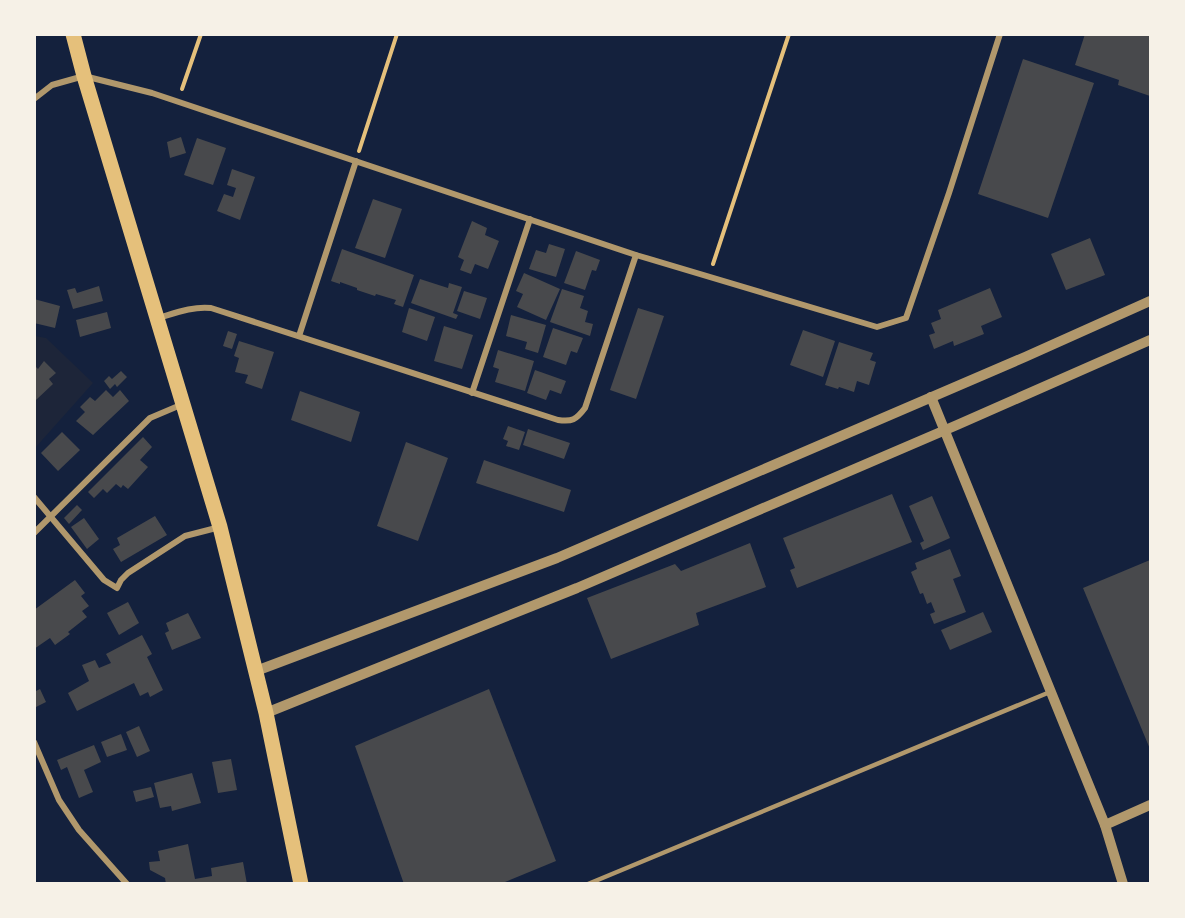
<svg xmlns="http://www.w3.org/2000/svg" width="1185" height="918" viewBox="0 0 1185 918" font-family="Mulish,sans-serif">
<rect width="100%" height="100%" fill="#14213d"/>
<path fill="#1d2539" d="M35,336l11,2 47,45 -58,65z"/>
<g fill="#48494c">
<path d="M1085,34h65v62l-32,-11 1,-5 -44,-15z"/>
<path d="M1023,59l71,24 -46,135 -70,-24z"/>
<path d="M181,137l5,16 -16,5 -3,-16z"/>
<path d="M197,138l29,10 -13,37 -29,-10z"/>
<path d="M232,169l23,8 -15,43 -23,-9 7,-17 9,3 3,-9 -9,-3z"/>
<path d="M373,199l29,10 -17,49 -30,-10z"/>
<path d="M472,221l15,7 -2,7 14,6 -11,28 -13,-5 -4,10 -11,-4 4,-10 -6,-3z"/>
<path d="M1090,238l15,37 -39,15 -15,-36z"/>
<path d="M549,244l16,5 -9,28 -27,-8 7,-19 10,3z"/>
<path d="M342,249l72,26 -11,32 -9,-3 2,-4 -20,-6 -1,2 -18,-6v-2l-17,-6v2l-9,-3z"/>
<path d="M576,251l24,9 -4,11 -4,-1 -7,20 -21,-7z"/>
<path d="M524,273l36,16 -14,31 -29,-13 6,-13 -7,-3z"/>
<path d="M420,279l28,9 1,-5 13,4 -9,26 5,2 -2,4 -45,-16z"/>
<path d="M99,286l4,15 -30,8 -6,-19 8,-2 2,5z"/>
<path d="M990,288l12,29 -21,9 3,8 -30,12 -1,-5 -19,8 -5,-14 6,-2 -4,-10 10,-4 -3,-9z"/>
<path d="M562,289l22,7 -4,12 8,3 -3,11 8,2 -3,12 -40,-14z"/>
<path d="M464,291l23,7 -7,21 -23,-8z"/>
<path d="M34,299l26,7 -5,22 -21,-5z"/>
<path d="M409,308l26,9 -8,24 -25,-9z"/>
<path d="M638,308l26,8 -28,83 -26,-9z"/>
<path d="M107,312l4,16 -31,9 -4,-17z"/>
<path d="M511,315l35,10 -8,28 -13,-4 2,-7 -21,-6z"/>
<path d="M444,326l29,9 -11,34 -28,-8z"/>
<path d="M553,328l30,10 -6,15 -6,-2 -5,14 -23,-8z"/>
<path d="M803,330l32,11 -12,36 -33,-12z"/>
<path d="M228,331l9,3 -5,15 -9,-3z"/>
<path d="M239,341l35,11 -12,37 -17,-6 3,-8 -13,-3 4,-14 -5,-2z"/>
<path d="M839,342l34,11 -3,7 6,2 -7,23 -12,-4 -3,11 -15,-5 -1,2 -13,-4z"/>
<path d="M498,350l36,11 -9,30 -30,-9 4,-13 -6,-2z"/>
<path d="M44,361l12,12 -7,6 4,5 -17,16 -2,-1v-34l4,4z"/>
<path d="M535,370l31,11 -5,13 -11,-4 -4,10 -19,-7z"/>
<path d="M121,371l6,6 -10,10 -2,-3 -5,5 -6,-8 5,-5 3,3z"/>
<path d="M106,390l7,7 7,-7 9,11 -36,34 -17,-14 9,-9 -5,-5 10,-10 5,4z"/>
<path d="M300,391l60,21 -9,30 -60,-22z"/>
<path d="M508,426l17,6 -6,18 -13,-4 2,-5 -5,-2z"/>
<path d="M528,429l42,14 -6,16 -41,-14z"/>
<path d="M62,432l18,18 -22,21 -17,-18z"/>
<path d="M143,437l9,10 -12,13 8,7 -20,22 -5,-4 -2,3 -5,-4 -9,9 -4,-4 -9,9 -6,-6z"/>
<path d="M406,442l42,16 -30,83 -41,-15z"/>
<path d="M484,460l87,30 -7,22 -88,-29z"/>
<path d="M892,494l20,48 -115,46 -7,-18 5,-2 -12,-30z"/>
<path d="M932,496l18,42 -27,12 -3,-7 4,-2 -15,-35z"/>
<path d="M77,505l5,5 -13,14 -5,-6z"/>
<path d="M155,516l12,19 -46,27 -8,-13 7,-4 -3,-7z"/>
<path d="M84,518l15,21 -12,10 -16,-22z"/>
<path d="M750,543l16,44 -70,26 3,12 -88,34 -24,-61 88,-34 6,7z"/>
<path d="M950,549l11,27 -8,3 13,33 -32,12 -4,-10 5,-2 -4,-10 -4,2 -4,-11 -3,1 -9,-22 6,-3 -2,-6z"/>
<path d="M1150,560v189l-67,-161z"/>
<path d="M75,580l10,13 -4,3 8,10 -7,5 5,6 -19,15 2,2 -15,11 -5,-7 -16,11v-39z"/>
<path d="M128,602l11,21 -20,12 -12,-22z"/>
<path d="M983,612l9,20 -42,18 -9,-20z"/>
<path d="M188,613l13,25 -29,12 -7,-17 4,-2 -3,-8z"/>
<path d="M142,635l10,19 -5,3 16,33 -13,7 -2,-5 -8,4 -6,-13 -57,28 -9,-18 21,-12 -7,-16 13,-5 4,8 12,-5 -5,-9z"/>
<path d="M40,689l6,13 -12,6v-16z"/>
<path d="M489,689l67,172 -56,23h-96l-49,-138z"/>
<path d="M139,726l11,25 -13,6 -11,-25z"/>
<path d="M121,734l6,16 -20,7 -6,-15z"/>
<path d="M94,745l7,17 -17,8 9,22 -14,6 -12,-31 -6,3 -4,-10z"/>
<path d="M231,759l6,31 -19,3 -6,-31z"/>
<path d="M192,773l9,30 -29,8 -1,-5 -11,2 -6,-25z"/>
<path d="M151,787l3,10 -18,5 -3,-11z"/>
<path d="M188,844l7,35 17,-3 -1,-8 32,-6 4,22h-81l-1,-6 -15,-8 -1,-8 11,-1 -2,-10z"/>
</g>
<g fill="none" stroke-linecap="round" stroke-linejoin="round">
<g stroke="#e5c07b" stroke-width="4">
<path d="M182,89l19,-55"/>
<path d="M359,151l38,-117"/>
<path d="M713,264l76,-230"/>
</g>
<path stroke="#b1986c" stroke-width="4.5" d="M588,884l462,-192"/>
<g stroke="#b1986c" stroke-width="6">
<path d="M34,99l18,-14 32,-9 68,17 484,162 241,72 29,-9 43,-125 51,-159"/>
<path d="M158,318c17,-5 35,-12 53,-10l347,112c14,2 18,0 27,-12l51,-153"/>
<path d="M299,336l57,-175"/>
<path d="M472,393l58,-174"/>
<path d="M34,497l70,83 13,8 4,-8 7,-7 57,-37 35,-9"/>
<path d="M34,533l116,-115 33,-14"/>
<path d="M34,742l25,58 20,30 48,54"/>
</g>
<g stroke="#b1986c" stroke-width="10">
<path d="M931,397l174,428 18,59"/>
<path d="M256,671l301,-113 468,-201 125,-56"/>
<path d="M266,713l311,-125 380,-163 193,-85"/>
<path d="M1105,825l45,-20"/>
</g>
<path stroke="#e5c07b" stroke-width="15" d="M73,34l11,42 136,451 46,186 35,171"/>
</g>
<rect width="1185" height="918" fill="none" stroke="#f6f1e7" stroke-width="72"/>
</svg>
